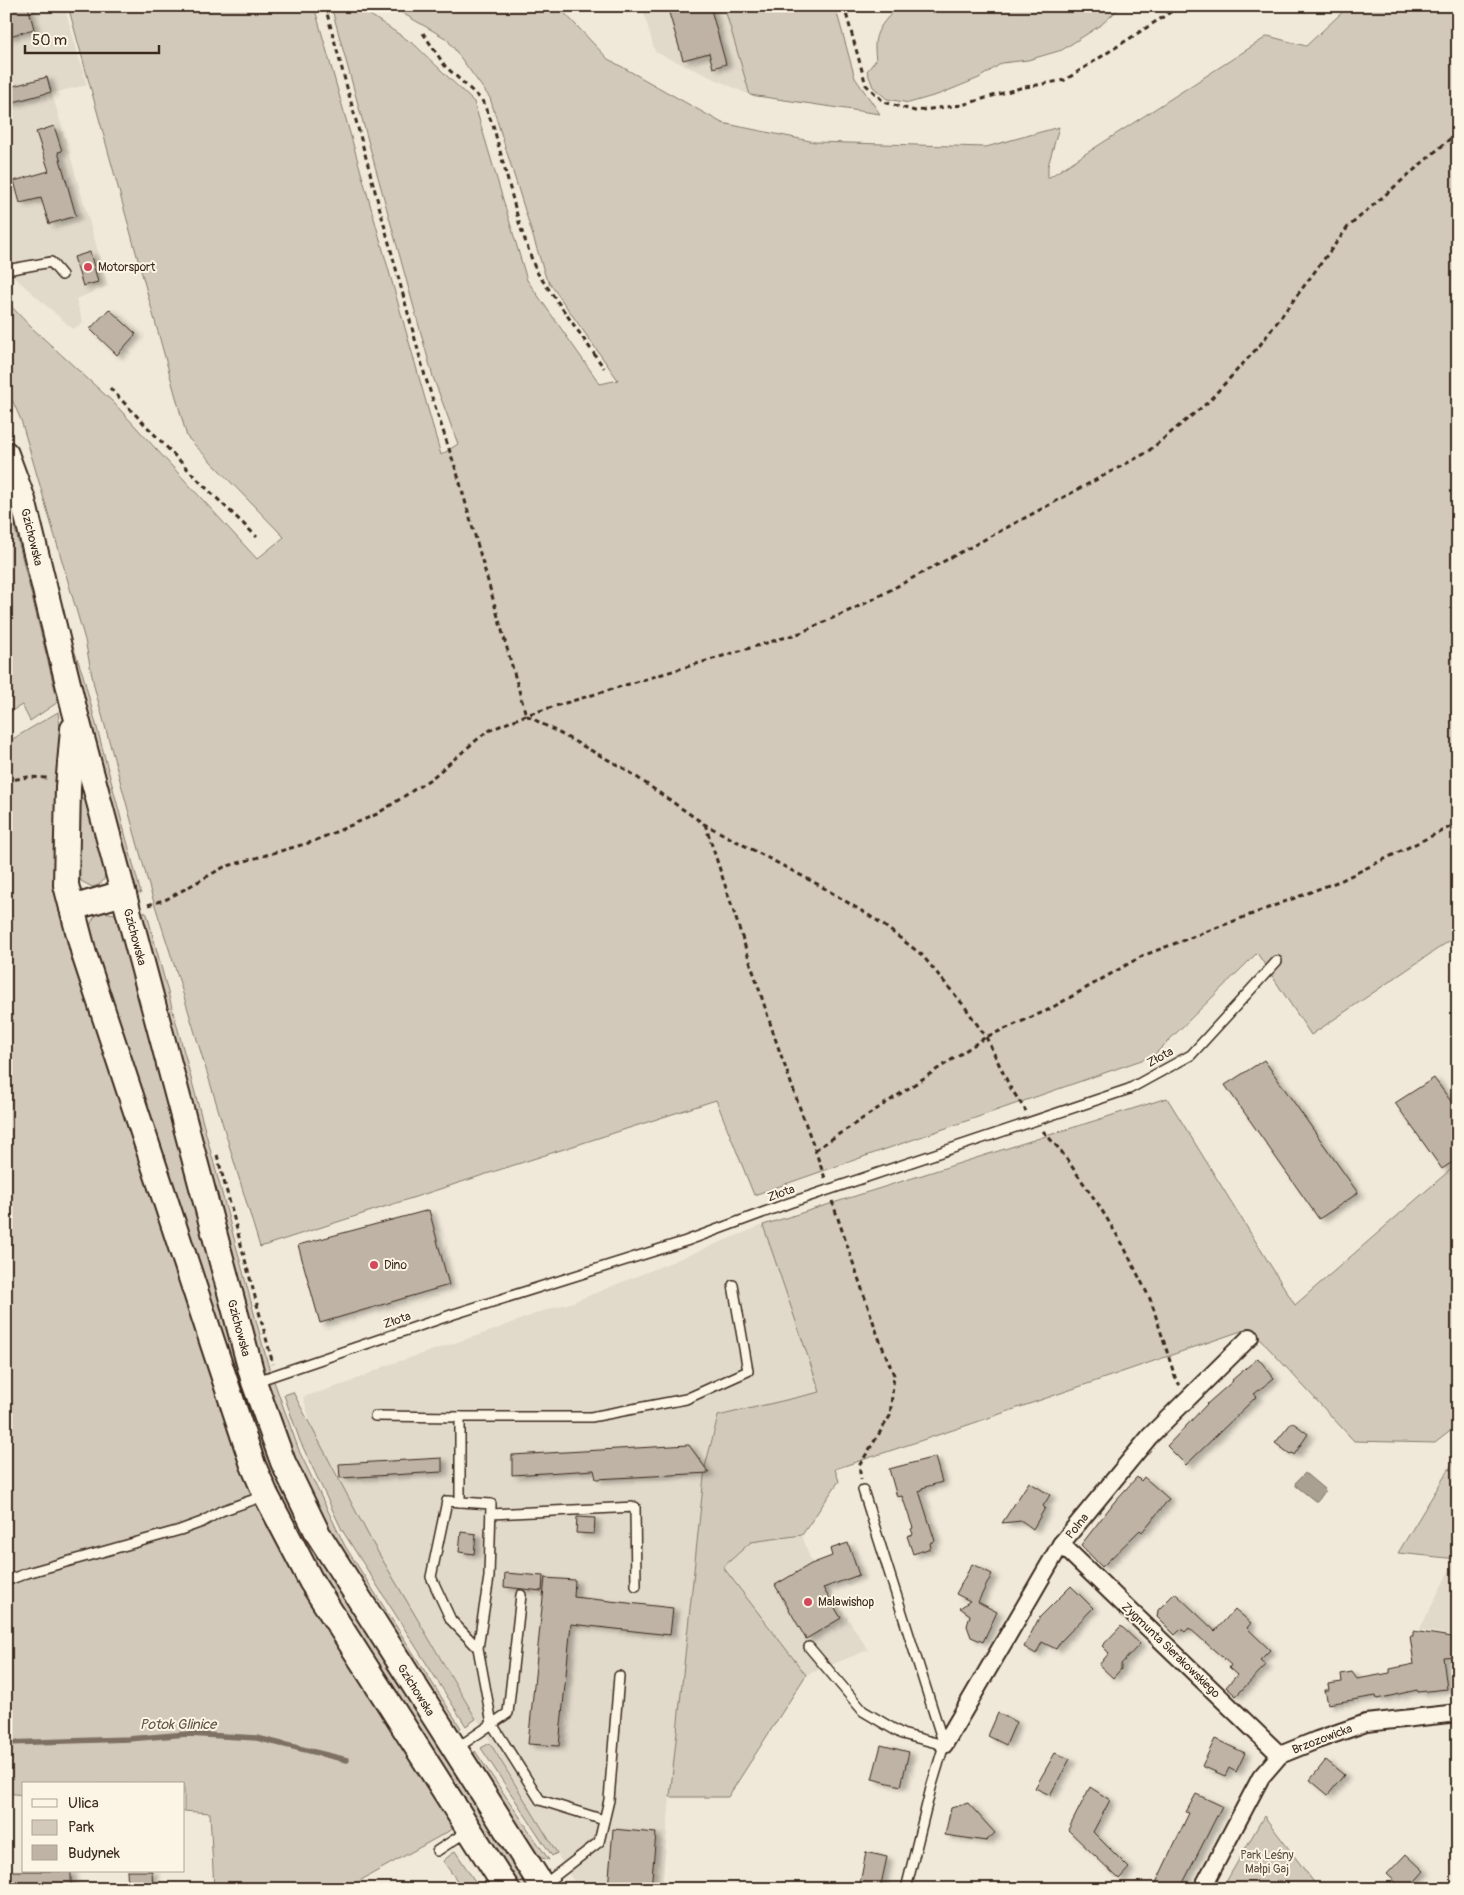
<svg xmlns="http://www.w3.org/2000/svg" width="1464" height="1895" viewBox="0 0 1464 1895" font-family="Pangolin,sans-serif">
<defs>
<filter id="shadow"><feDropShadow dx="5.5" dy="3" stdDeviation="2.5" flood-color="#0004"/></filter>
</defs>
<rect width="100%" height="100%" fill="#f0e9d9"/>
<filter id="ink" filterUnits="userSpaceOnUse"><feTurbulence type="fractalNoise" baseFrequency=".02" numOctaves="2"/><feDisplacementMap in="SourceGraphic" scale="10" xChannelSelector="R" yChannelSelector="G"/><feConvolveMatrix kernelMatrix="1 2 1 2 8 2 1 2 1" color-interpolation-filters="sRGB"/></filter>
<g filter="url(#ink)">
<g fill="#e1d9c9">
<path d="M6,6h58l23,79 -35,8 56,193 -32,13 7,24 -10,6 -67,-59z"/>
<path d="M642,6h82l26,89 -95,-43z"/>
<path d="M763,1225l58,167 -104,24 -12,51 -35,330 -8,92h-84l-140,-236 -70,-112 -35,-76 -15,-17 -15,-51 45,-14 40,-18 106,-35 46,-18 33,-10z"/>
<path d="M802,1535l9,26 57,89 -62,25 -83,-108 28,-25z"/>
<path d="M1455,1559h3v77l-38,-7z"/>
</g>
<g fill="#d2c9ba" stroke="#867a6c">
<path d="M68,6h246l127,449 17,-11 -25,-67 -102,-371h26l58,39 59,57 53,178 73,104 18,-4 -72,-102 -56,-180 -43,-59 -57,-33h32l12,4v-4h124l50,53 114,64 93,19 171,5 73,-20 -11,39v12l220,-142 38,10 43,-40h109v929l-147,100 -54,-82 -104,103 -399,139 -38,-95 -456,147 -82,-270 -27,-84 -57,-207 -9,-46 -64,-220 -15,-34v-85l25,26 82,75 144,157 27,-22 -97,-100z"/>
<path d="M724,6h111l20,72 25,36 -130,-19z"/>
<path d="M897,6h225l-21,19 -39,25 -34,10 -26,3 -23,15 -39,16 -31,9 -22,-4 -14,-12 -6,-16 9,-11c-2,-16 -2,-25 8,-38 4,-6 10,-9 13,-16z"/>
<path d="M6,492l52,210 -28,19 -8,-16 -16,9z"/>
<path d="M65,637l7,7 11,31 58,219 -6,-2z"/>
<path d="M58,712l2,16 1,43 -5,103 179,574 223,378 -104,58 -12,5h-128l-4,-76 -26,-2v-27h-160v11l-18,-2v-1050z"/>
<path d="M85,794l21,77c-1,9 -4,14 -14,16l-11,-6 -4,-10 3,-66 4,-10z"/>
<path d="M103,912l12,2 4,4 180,601 19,37 70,113 145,220h-10l-98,-149 -121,-192 -38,-78 -51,-151 -125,-388c0,-10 4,-16 13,-19z"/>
<path d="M144,912l3,2 121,451 32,88 45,93 116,182 -4,3 -136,-209 -50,-117 -131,-487 1,-5z"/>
<path d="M1167,1098l128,207 163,-142v262l-23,18 -81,-2 -104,-113 -282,97 -133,44 4,12 -37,54 -51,7 -28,25 83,108 -78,122h-58l35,-330 13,-51 102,-24 -57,-167z"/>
<path d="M293,1392l79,150 103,175 1,2 -10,7 -124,-196 -42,-89 -16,-46z"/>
<path d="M1458,1454v105l-60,-6z"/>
<path d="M490,1743l67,110 -5,3 -71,-108z"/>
<path d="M475,1751l74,109 -14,-4 -62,-98z"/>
<path d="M1264,1816l55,73h-97z"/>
<path d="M455,1851l25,38h-17l-20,-28z"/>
</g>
<path fill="#aaa091" stroke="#7e7163" d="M1305,1473l19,16 1,2 -7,10h-3l-19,-15 -1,-3z"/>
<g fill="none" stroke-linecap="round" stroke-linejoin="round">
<path stroke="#7e7163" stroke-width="5.5" d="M6,1743l122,-4 59,-5 70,4 90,22"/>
</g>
<g fill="#beb3a4" stroke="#3b2a1e" filter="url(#shadow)">
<path d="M6,6h22l6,23 -28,8z"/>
<path d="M667,6h43l16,58 -13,4 -4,-15 -26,7z"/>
<path d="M47,77l4,15 -45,12v-16z"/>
<path d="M54,126l8,25 -4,1 18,64 -27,8 -8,-26 -21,5 -6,-22 35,-10 -13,-39z"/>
<path d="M90,252l8,30 -15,4 -9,-29z"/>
<path d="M109,309l27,25 -19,21 -27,-26z"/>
<path d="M1264,1060l94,133 -39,26 -94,-134z"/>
<path d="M1434,1078l24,33v47l-16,11 -47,-66z"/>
<path d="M429,1210l20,75 -129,38 -22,-78z"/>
<path d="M1258,1358l16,20 -20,16 3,2 -71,69 -19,-19 41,-43 25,-22 -1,-1z"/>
<path d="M1292,1422l16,12 -14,21 -2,-2 -2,1 -15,-11z"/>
<path d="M689,1445l20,28 -113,6 -2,-9 -82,5v-20z"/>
<path d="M935,1457l7,25 -20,6v2l-3,1 16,50 -5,2 1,5 -18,6 -6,-18 6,-2 -2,-5 2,-1 -11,-32 -5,1 -8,-28z"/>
<path d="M442,1458v14l-102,6 -1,-14z"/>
<path d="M1137,1477l4,4 3,-4 25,22 -27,33 -2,-2 -38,37 -21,-22 34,-44z"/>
<path d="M1029,1482l21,13 -7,11 2,2 -12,21 -11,-8 -20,2z"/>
<path d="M577,1517l18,1 -1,16 -18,-1z"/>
<path d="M461,1532l15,2 -2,20 -15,-2z"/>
<path d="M848,1543l11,32 -36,13 18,30 -35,21 -31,-54 36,-21 21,-8 -2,-7z"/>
<path d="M972,1564l20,10 -14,28 19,10 -14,30 -12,-5 -4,-11 3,-11 -10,-7 10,-7 -14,-7z"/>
<path d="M505,1573l38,3 -1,15 -38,-4z"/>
<path d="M545,1578l30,2 -1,17 99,11 -3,27 -99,-11 -12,122 -31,-2z"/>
<path d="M1071,1586l22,22 -32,33 -5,8 -14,-7 -6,12 -12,-7 15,-29z"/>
<path d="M1175,1593l40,38 20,-22 16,14 -4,5 23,22 -10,10 6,5 -30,31 -10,-9 11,-12 -8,-7 2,-3 -42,-37 -4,4 -4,-3 -6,6 -18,-18 1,-7z"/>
<path d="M1121,1626l19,18 -19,20v5l-8,9 -14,-13 10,-12 -7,-7z"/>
<path d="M1413,1631l39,6v4h6v15l-15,1 4,32 -29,3 -1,-2 -40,9 -1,-3 -48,8 -3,-14h4l-1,-6 14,-2 -1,-8 11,-2 5,7 33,-6v-4l24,-5 -4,-28h3z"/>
<path d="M998,1713l18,9 -10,23 -18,-9z"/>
<path d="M1215,1739l30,14 -9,19 -7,-4 -4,8 -23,-10z"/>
<path d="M881,1745l28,7 -8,34 -29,-7z"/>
<path d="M1055,1753l15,6 -20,36 -15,-7z"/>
<path d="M1326,1760l18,15 -16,20 -18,-15z"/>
<path d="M1090,1787l20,13 -17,32 36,36 -10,11 -51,-49z"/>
<path d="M1196,1794l26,12 -42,83h-27l36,-76 -3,-1z"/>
<path d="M968,1803l27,30 -9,8 -41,-6 6,-27z"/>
<path d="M613,1829l43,4 -5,56h-43z"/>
<path d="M866,1852l21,5 -7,32h-21z"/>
<path d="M1406,1854l18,17 -16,18h-5l-16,-15z"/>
<rect x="12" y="1871" width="59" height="18"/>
<path d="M127,1871h25l1,18h-25z"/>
</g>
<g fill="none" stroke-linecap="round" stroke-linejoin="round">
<defs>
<g id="lane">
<path d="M6,270l45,-8 11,13"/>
<path d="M254,1382l200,-68 232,-73 103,-38 340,-114 62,-34 86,-94"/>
<path d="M375,1416l85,1"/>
<path d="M863,1490l81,255 -13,43 -25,101"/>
<path d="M460,1502v-85h131l95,-18 62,-28 -15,-86"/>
<path d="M491,1514l144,-7 1,79"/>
<path d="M6,1581l21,-8 153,-43 22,-8 19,-11 43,-15"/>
<path d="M809,1647l54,64 39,23 42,11"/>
<path d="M478,1648l11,-71 2,-73 -44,-3 -16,76 20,43 27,28 14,76 48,76 64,20"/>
<path d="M457,1748l51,-35 13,-118"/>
<path d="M437,1851l32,-21"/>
<path d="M542,1886l57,-44 10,-42 10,-124"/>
</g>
<g id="street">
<path d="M1061,1544l219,211"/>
<path d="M944,1745l117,-201 89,-108 100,-99"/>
<path d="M1202,1889l59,-112 19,-22 37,-15 49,-17 92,-10"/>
</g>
<g id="secondary">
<path d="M6,454l17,46 51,208 180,674 29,80 35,72 226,355"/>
<path d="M73,729l-5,58 -2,98 18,69 169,511 13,30 45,86 196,308"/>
<path d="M72,908l51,-15"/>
</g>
</defs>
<use href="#lane" stroke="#3b2a1e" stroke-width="12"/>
<use href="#street" stroke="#3b2a1e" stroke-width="20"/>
<use href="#secondary" stroke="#3b2a1e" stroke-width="28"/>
<g stroke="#3b2a1e" stroke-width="3" stroke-dasharray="5 4" stroke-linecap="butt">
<path d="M325,6l100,370 33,100 68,239 99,54 79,55 115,61 59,36 44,34 43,52 21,30 24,50 16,24"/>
<path d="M844,6l22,79 18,17 31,9 47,-6 58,-17 45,-8 115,-74"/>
<path d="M423,33l22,33 37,34 11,25 27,101 16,45 68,97"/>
<path d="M110,388l91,95 56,54"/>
<path d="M6,419l5,16"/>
<path d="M6,781l22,-4 20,1"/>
<path d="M705,824l72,220 48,134"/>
<path d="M148,905l19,-6 57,-32 88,-25 65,-28 55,-36 54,-46 40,-17 36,-11 238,-71 66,-30 280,-150 61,-50 53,-58 88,-118 110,-95"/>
<path d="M1043,1131l18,20 37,53 25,41 28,56 25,79 4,5"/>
<path d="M815,1150l171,-113 62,-27 94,-54 200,-76 116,-57"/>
<path d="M217,1155l56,209"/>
<path d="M832,1201l46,135 16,39 -4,41 -31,50 2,13"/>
</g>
<use href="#lane" stroke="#fcf5e5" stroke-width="9"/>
<use href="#street" stroke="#fcf5e5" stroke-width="16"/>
<use href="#secondary" stroke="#fcf5e5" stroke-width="24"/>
</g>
</g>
<g fill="#d1495b" stroke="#fcf5e5" stroke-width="2">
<circle cx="88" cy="267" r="5"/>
<circle cx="374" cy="1265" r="5"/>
<circle cx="808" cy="1602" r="5"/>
</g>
<g text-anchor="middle" stroke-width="4" stroke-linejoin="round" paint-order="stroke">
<g font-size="12" fill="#3b2a1e" stroke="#fcf5e5" text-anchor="start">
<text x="98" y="271">Motorsport</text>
<text x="384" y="1269">Dino</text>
<text x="818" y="1606">Malawishop</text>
</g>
<g font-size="12" fill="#3b2a1e" stroke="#fcf5e5">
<text transform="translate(32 537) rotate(76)" y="4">Gzichowska</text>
<text transform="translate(135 937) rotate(75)" y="4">Gzichowska</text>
<text transform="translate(1160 1057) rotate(-29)" y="4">Złota</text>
<text transform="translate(781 1193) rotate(-20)" y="4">Złota</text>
<text transform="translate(397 1320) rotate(-19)" y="4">Złota</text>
<text transform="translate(239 1328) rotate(75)" y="4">Gzichowska</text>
<text transform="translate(1077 1526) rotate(-51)" y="4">Polna</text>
<text transform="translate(1171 1650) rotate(44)" y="4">Zygmunta Sierakowskiego</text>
<text transform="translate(416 1690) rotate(58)" y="4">Gzichowska</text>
<text transform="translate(1322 1739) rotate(-21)" y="4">Brzozowicka</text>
</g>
<g font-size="12" fill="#615245" stroke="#fcf5e5">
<text x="1267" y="1859">Park Leśny<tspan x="1267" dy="14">Małpi Gaj</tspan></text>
</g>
<g font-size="14" font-style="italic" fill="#625346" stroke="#fcf5e5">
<text x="178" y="1729">Potok Glinice</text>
</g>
</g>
<rect width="1464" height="1895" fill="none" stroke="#fcf5e5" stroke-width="25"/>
<rect x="12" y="12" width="1439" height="1870" fill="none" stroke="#3b2a1e" stroke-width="2" filter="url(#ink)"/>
<rect x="22" y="1782" width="162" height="90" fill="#fcf5e5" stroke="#afa495"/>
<rect x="32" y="1799" width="25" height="8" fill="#fcf5e5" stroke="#afa495"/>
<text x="68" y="1808" font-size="15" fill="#3b2a1e">Ulica</text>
<rect x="32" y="1820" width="25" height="15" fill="#d2c9ba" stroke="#afa495"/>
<text x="68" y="1832" font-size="15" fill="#3b2a1e">Park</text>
<rect x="32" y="1845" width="25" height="15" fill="#beb3a4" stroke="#afa495"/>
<text x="68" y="1858" font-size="15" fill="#3b2a1e">Budynek</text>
<path d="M25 45v8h134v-8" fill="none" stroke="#3b2a1e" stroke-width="2.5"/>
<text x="32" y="45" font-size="15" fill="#3b2a1e" stroke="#fcf5e5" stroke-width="4" paint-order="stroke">50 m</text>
</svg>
